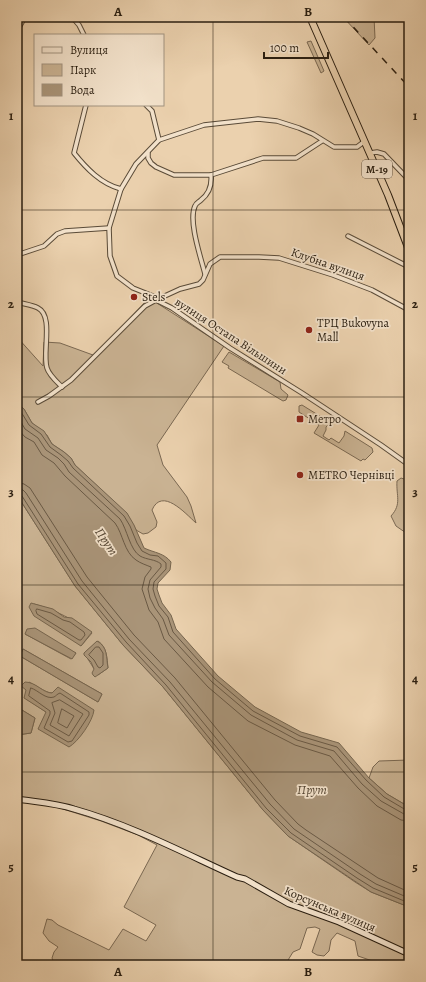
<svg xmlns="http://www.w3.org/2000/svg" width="426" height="982" viewBox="0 0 426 982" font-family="Alegreya,serif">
<rect width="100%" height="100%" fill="#ebd1ae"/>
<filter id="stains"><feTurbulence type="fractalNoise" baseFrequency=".005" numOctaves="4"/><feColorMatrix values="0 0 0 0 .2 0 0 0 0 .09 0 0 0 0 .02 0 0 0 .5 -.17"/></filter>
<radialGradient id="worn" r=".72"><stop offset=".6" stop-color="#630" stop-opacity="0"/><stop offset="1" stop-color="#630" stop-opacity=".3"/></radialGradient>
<g fill="#cab393" stroke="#7a6852" fill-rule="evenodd">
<path d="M343,17h31l1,21 -6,7z"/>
<path d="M311,41l13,30 -3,2 -14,-31z"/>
<path d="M149,298l75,48 -67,99 6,20 24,32 4,9 5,17c-11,-10 -34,-36 -44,-13l5,12 -1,5 -8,6 -5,1 -7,-4 -10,-17 -51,-48 -4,-7 -7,-6 -12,-8 -5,-9 -15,-12 -8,-14 -7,-6v-66l26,29 1,-24 16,1 33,12 13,-12z"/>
<path d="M229,352l51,30 1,7 7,6 -2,5 -3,1 -55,-33 1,-2 -7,-4z"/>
<path d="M302,405l21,13 2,-1 7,4 -6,6v3l-3,6 6,4 2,-2 8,5 5,-7 1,-5 27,17 1,4 -8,8 -2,-1 -2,2 -47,-28 5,-8 -20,-13v-6z"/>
<path d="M401,478l6,2 2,8v47l-13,-9 -5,-10c11,-12 5,-20 6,-35z"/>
<path d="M17,495l58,91 48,59 40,42 100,123 25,26 67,46 16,10 38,15v58h-25l-26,-9 -3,-15 -18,-8 -6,7 -2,11 -5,5 -7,-1 -5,-3 8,-23 -5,-2 -8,1 -7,21 -7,3 -8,13h-227l-4,-2 -2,-5 2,-6 4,-5 -9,-6 -6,-8 4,-14 5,1 6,5 51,25 14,-21 23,12 10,-16 -32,-18 33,-62 -19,-10 -37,-14 -57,-18 -27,-2v-66l14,-2 4,-15 -18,-11zM34,604c22,6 40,16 58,29l-11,13zM25,634l51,19 -5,6zM98,641c9,6 9,17 10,27l-10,7 -14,-22zM23,649l79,45 -4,8 -78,-46zM29,682c6,3 17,11 23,11l17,54 -23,-35 -21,-14z"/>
<path d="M409,760v47l-22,-13 -18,-16 4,-11 6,-6z"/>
</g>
<g fill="#a99478" stroke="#76654e">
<path d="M17,403l7,6 8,14 12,8 8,13 12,8 7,6 4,7 52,48 7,12 10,23c11,5 20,5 27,14l-1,8 -12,13 -1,6 2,6 3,8 9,12 5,14 42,47 37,31 46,25 38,11 30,35 18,16 22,13v100l-38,-15 -83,-56 -25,-26 -100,-123 -40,-42 -48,-59 -58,-91z"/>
<path d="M31,603l22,6 11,8 8,1 20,14 -11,14 -47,-30 -5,-9z"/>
<path d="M35,628l41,25 -4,6 -47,-25 2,-5z"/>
<path d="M97,641c11,6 9,16 11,27l-13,9 -2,-2 -1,-2 2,-4 -3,-7 -7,-7v-2z"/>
<path d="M23,649l79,45 -4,8 -78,-46z"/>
<path d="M25,682c11,0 18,11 27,11l6,-6 36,23c-1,11 -16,32 -25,37l-31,-18 8,-17 -22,-14 2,-8 -5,-4z"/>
<path d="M17,707l18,11 -4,15 -14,2z"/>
</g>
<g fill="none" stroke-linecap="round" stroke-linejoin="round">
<g stroke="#6a5944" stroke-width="1">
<path d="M17,407l6,8 6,10 12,9 9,13 11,8 7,6 5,7 51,48 6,10 7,17 5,8 8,4 8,1 8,7v6l-12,13 -1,7 2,7 4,10 9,11 5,15 42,47 38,32 47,25 37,11 29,33 18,17 22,13h3"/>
<path d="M17,415l8,14 13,9 8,12 12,8 6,6 5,8 51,47c7,10 10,31 20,37 7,4 15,3 21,8v3l-11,13 -2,9 2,9 5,10 8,11 6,16 43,47 39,33 46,25 37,11 28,33 19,17 23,13 5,1"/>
<path d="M17,428l8,9 9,5 8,13 12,8 11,13 50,47c8,11 9,29 21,37 4,3 10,5 15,7v2l-6,8 -3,12 7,21 9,12 6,17 44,48 40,34 47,24 35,11 28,32 19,18 24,14 8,1"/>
<path d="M17,482l7,2 6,4 57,89 47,58 41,43 100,122 23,24 8,6 72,48 31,14"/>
<path d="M17,488l6,2 3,3 56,88 47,58 41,43 100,122 24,25 66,45 16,10 33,14"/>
<path d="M17,494l5,2 56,88 48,58 40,43 100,123 25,25 66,45 16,10 36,15"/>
<path d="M37,609l14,4 12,7 7,2 14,10 1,3 -4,5h-2l-42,-26 -1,-3z"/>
<path d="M96,647h3l4,6v12l-3,3 -2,-1 -4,-7 -5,-5z"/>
<path d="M31,688c7,2 15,12 23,9 2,-1 3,-3 6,-4l29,19v3l-17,26 -4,1 -24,-14 6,-14v-3l-21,-15z"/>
<path d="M60,700l23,14 -14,22 -19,-11 5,-12 -3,-10z"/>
<path d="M62,709l12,7 -7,12 -9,-5z"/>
</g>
<defs>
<g id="minor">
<path d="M72,17l7,8 5,10"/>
<path d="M17,31l8,-14"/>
<path d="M86,105l-12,48c12,15 27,31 47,36"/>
<path d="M146,105l6,6 7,29"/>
<path d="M365,141l-8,6h-23l-21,-13 -14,-6 -22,-7 -19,-2 -54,6 -45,15 -23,24 -15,25 -12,39 1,28 7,20 16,12 20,8 3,4 16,8 58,40 72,45 79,52 28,20"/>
<path d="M148,153v5l3,5 5,4 18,8h37l52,-17h33l26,-17"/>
<path d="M370,153l7,-1 7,2 25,26"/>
<path d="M348,236l61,31"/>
<path d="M17,255l27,-9 13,-12 8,-3 44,-3"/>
<path d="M205,274c-4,-16 -17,-53 -10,-68 1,-3 4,-4 6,-6 9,-7 11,-15 10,-25"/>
<path d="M17,302c7,2 15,3 21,6 16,8 4,45 9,60 2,7 10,14 15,19"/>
<path d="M38,402l11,-6 22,-16 74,-74 11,-6 24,-11 19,-5 4,-4 7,-16 10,-7h39l20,1 54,17 39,15 37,20"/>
</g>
<path id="secondary" d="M17,799c19,3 38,4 57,10 57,16 110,44 163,68l8,2 44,25 50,18 70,32"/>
<path id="trunk" d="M310,17l78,178 21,55"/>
</defs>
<use href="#minor" stroke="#5a4b38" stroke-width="5.5"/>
<use href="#secondary" stroke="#2a1e10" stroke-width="7"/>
<use href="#trunk" stroke="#2a1e10" stroke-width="8"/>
<use href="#minor" stroke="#f2e1ca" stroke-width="3.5"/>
<use href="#secondary" stroke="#f2e1ca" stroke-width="5"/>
<use href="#trunk" stroke="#ebd1ae" stroke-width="6"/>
<path stroke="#2a1e10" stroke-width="1.5" stroke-dasharray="7 7" stroke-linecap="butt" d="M344,17l65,70"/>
</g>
<path fill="none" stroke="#2a1e10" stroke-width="1" stroke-opacity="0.55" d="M213,17v948M17,210h392M17,397h392M17,585h392M17,772h392"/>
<g fill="#8f2418" stroke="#f2e1ca" stroke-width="1.5">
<circle cx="134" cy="297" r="4"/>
<circle cx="309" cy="330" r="4"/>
<rect x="296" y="415" width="8" height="8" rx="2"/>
<circle cx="300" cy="475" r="4"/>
</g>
<g text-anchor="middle" stroke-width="3.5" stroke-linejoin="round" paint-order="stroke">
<rect fill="#f2e1ca" stroke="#665848" stroke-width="1" x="362" y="160" width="30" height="18" rx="3"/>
<g font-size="11" font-weight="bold" fill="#2a1e10">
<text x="377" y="173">М-19</text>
</g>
<g font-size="12" fill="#2a1e10" stroke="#f2e1ca">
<text transform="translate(328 264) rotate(19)" y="4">Клубна вулиця</text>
<text transform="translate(231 336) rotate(33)" y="4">вулиця Остапа Вільшини</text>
<text transform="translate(330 909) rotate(23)" y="4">Корсунська вулиця</text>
</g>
<g font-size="12" fill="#2a1e10" stroke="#f2e1ca" text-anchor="start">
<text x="142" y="301">Stels</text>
<text x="317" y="327">ТРЦ Bukovyna<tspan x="317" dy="14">Mall</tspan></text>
<text x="308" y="423">Метро</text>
<text x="308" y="479">METRO Чернівці</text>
</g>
<g font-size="13" font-style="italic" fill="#564734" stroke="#f2e1ca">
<text transform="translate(107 541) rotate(56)" y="5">Прут</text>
<text x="312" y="794">Прут</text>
</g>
</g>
<rect width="426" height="982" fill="none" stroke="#ebd1ae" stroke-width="44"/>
<rect x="34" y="34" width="130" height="72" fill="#f2e1ca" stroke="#a29380"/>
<rect x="42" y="47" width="20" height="6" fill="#f2e1ca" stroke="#a29380"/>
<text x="70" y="54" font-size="12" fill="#2a1e10">Вулиця</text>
<rect x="42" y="64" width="20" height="12" fill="#cab393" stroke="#a29380"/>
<text x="70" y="74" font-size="12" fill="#2a1e10">Парк</text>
<rect x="42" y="84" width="20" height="12" fill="#a99478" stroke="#a29380"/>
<text x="70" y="94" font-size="12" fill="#2a1e10">Вода</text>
<path d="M264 52v6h64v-6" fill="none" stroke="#2a1e10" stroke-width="2"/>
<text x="270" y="52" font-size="12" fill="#2a1e10" stroke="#f2e1ca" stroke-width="3" paint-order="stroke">100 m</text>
<rect x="22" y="22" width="382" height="938" fill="none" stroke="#2a1e10" stroke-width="1.5"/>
<g font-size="13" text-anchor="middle" font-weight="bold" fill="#2a1e10">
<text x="118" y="16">A</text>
<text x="308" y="16">B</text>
<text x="11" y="120">1</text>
<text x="415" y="120">1</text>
<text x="11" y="308">2</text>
<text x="415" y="308">2</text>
<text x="11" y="496">3</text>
<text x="415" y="496">3</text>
<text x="11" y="683">4</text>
<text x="415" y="683">4</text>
<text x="11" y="871">5</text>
<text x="415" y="871">5</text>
<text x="118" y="976">A</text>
<text x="308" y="976">B</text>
</g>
<rect width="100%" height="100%" filter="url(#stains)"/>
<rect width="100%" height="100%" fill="url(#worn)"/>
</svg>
